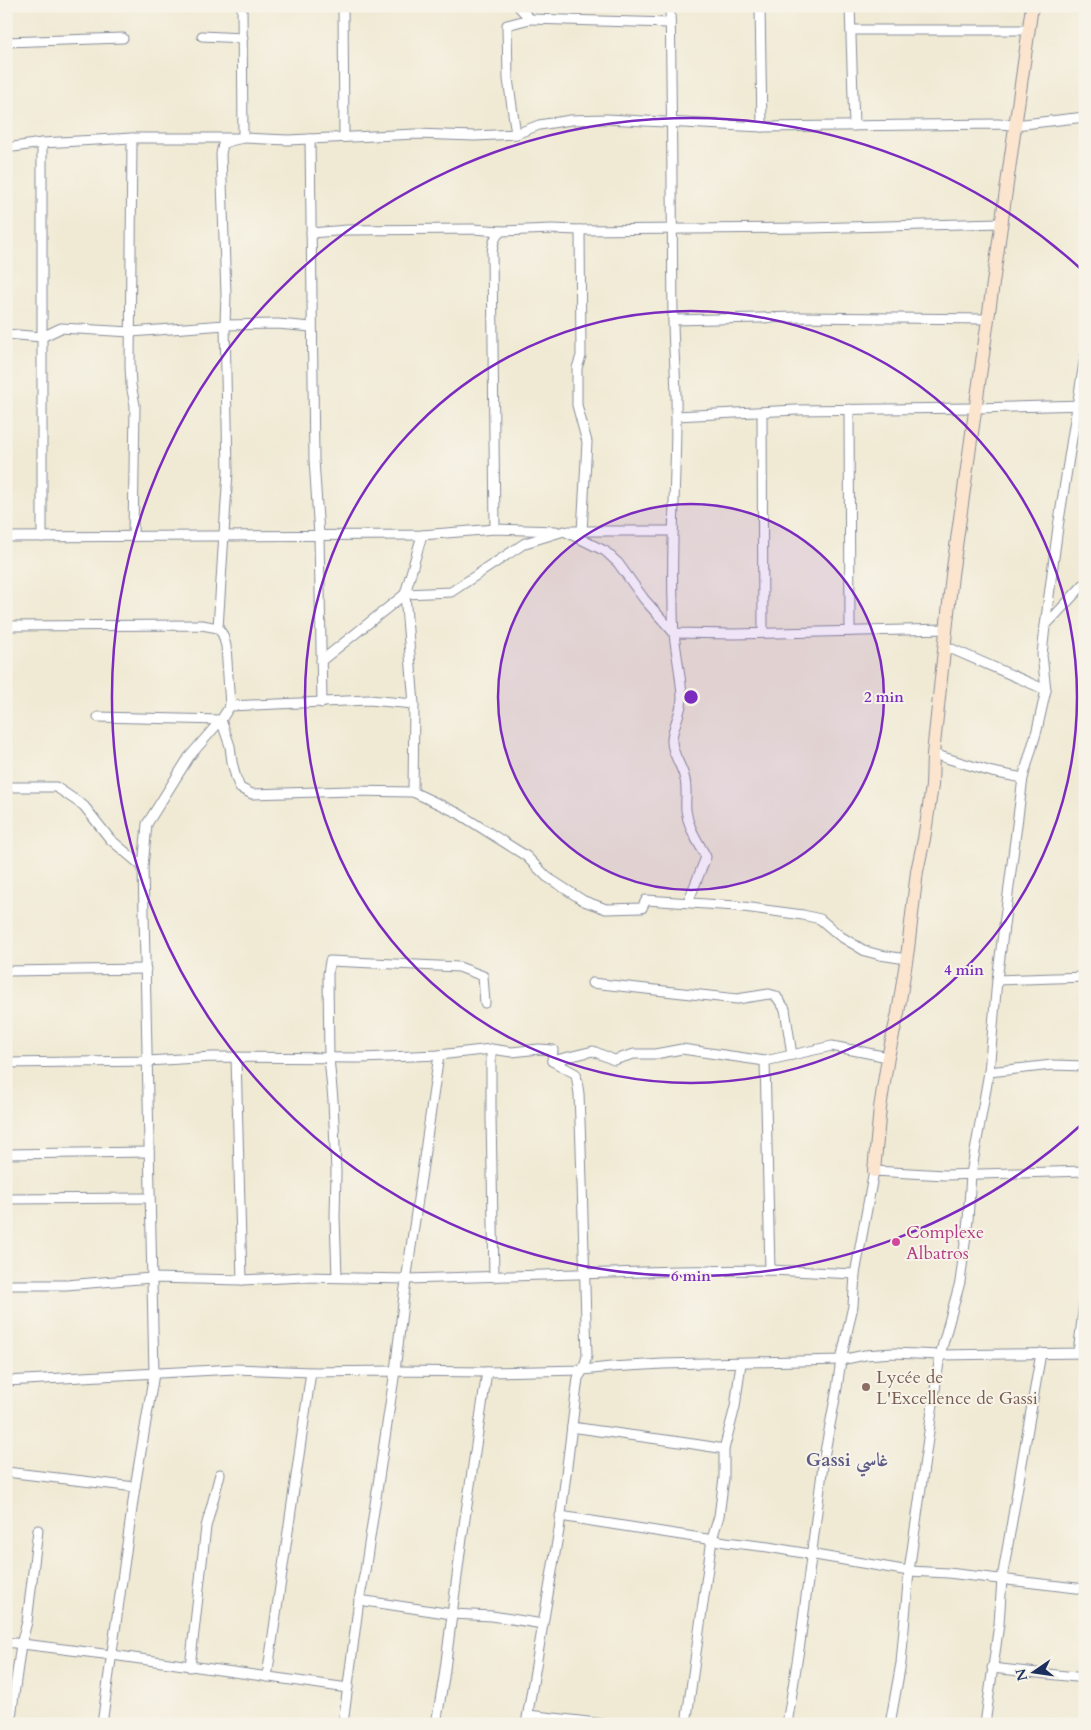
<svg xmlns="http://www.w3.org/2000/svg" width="1091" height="1730" viewBox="0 0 1091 1730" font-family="Cardo,Amiri,serif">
<rect width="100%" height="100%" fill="#f7f3e8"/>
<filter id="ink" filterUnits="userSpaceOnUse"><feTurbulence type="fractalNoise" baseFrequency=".02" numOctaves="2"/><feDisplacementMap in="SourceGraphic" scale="10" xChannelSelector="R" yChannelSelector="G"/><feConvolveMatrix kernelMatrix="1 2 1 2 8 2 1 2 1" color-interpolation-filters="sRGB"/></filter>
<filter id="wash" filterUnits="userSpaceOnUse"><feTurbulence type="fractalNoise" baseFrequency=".0096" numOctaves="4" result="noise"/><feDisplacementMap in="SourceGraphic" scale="20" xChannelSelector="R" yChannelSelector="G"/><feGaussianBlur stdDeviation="1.12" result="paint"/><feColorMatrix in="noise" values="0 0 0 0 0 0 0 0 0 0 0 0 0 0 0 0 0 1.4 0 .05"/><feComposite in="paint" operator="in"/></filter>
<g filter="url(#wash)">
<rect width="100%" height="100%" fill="#f0ead4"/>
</g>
<g filter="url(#ink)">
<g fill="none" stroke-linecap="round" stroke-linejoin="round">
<defs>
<g id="street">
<path d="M343,6l1,131"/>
<path d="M670,6c2,104 2,208 3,311 0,33 4,67 3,100 0,62 -5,123 -3,186 0,9 0,20 1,30 2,21 7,42 8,64 0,15 -9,28 -10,42 -1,13 9,25 12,37 4,11 1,23 2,34 2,18 12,31 20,47l-18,45"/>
<path d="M760,6l2,121"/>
<path d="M850,6l4,120"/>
<path d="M530,19l140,4"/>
<path d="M851,30h178"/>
<path d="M202,36l41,2"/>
<path d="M6,42l117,-4"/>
<path d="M516,134l-8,-55 -1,-54 23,-6 -12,-13"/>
<path d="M132,138l-2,228 1,19 4,20 -2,131"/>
<path d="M310,139l4,321 5,75 3,168"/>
<path d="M42,143v394"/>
<path d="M6,148l36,-5 90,-5h111l45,2 128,-6 59,2 41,-2 23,-9 32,-5 35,-1 156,8 235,-3 18,1 70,-8"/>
<path d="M580,230l1,126 -4,12v37l10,37 -5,90"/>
<path d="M311,233l36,-3 126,-1 28,2"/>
<path d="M673,320l127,-3 188,2"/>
<path d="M6,334l36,3 19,-9 70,4 94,-7 53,-1 33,3"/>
<path d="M849,409l1,222"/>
<path d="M762,413l1,219"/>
<path d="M676,416l121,-6 178,-2 110,-3"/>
<path d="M495,529l-3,-276c1,-9 2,-16 9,-22l51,-2 28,1 229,-2 192,-5"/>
<path d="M569,531h104"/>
<path d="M6,537l416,-2 73,-6 61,2"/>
<path d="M6,626l196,-1 16,3"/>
<path d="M1045,626l13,-99 27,-171"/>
<path d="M945,646l101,44"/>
<path d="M321,661l84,-67 46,-2 74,-49 39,-12 41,20 13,12 26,36 30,34 59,1 214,-5"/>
<path d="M230,706l139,-6 45,4"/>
<path d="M98,717l123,3"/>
<path d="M221,720l9,26 2,16 4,16 4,10 12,6 98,-3 63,1 45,21 68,43 21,21 37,24 22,8 36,-1 4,-8 90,6 67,9 17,4 20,17 25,15 15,4 26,4"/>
<path d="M933,754l59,18 31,6"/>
<path d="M6,787h50l28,19 26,33 33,28"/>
<path d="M413,792l1,-88 -9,-110 17,-59"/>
<path d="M6,971l140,-2"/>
<path d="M997,980l88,-3"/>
<path d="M592,983l145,16 32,-5 7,2 9,13 7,46"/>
<path d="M491,1049v68l3,160"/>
<path d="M236,1058l6,222"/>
<path d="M552,1061l41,-10 21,9 20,-6h21l27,-5 83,12 67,-15 56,11"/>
<path d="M765,1061l5,209"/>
<path d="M6,1063l142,-2 64,-4 149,1 78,-3 52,-6 21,3 27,-3 14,1 -1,11 24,13 3,20 2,54 6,208 -4,14 -5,8 -19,152 -33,194"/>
<path d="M989,1072l63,-7 33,1"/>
<path d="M6,1154l143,-2"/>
<path d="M6,1199l143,-1"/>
<path d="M337,1277l-2,-60 1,-45 -3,-72 -4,-42 -1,-84 2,-13 129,6 24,9 2,27"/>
<path d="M6,1285h60l85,-7 91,2 61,-3 104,2 270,-8 93,-1 85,4"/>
<path d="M1078,1353l7,-58"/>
<path d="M6,1381l229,-12 76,3 84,-1 92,1 96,-2 28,-3 52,-3 178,-4 24,-5 28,-2 47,2 145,-2"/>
<path d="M572,1427c51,8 102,13 152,22"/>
<path d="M6,1472l129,15"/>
<path d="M560,1516l166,26 42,5 141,24 39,2 137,16"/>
<path d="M359,1600l93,14 40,2 51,8"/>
<path d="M6,1642l106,13 236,33"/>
<path d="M190,1667l16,-140 14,-53"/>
<path d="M992,1668l93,10"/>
<path d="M267,1677l44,-305"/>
<path d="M528,1715l77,9"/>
<path d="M10,1724l11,-80 6,-22 11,-92"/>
<path d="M102,1724l33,-237 19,-113 -11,-507 4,-43 42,-67 32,-37 9,-14 -4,-60 -3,-11 -5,-7 10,-157 -3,-146 1,-31 -5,-140 2,-10 7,-3 13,-3 -1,-132"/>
<path d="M343,1724l16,-124 6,-29 30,-200 9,-76 35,-240"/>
<path d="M436,1724l8,-47 17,-132 26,-173"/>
<path d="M686,1724l26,-185 7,-23 5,-38v-29l11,-42 6,-44"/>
<path d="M787,1724l13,-81 24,-186 13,-69 4,-28 12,-54 2,-32 19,-103 71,4 140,-4"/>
<path d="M890,1724l11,-61 8,-92 31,-216 20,-73 8,-62 3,-46 18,-102 8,-92 26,-202 14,-48 9,-40 -4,-35 3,-29 40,-43"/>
<path d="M985,1724l14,-100 3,-45 39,-226"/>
</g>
<path id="secondary" d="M874,1171l6,-63 8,-51 10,-44 10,-64 9,-78 7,-32 8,-53 1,-32 19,-179 80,-569"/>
</defs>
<use href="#street" stroke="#868c99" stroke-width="11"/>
<use href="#secondary" stroke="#868c99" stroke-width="14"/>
<use href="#street" stroke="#fff" stroke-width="9"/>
<use href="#secondary" stroke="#fce5cf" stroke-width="12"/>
</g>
</g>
<circle cx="691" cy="697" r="193" fill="#7b2cbf" fill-opacity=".12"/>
<g fill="none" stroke="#7b2cbf" stroke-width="2.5">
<circle cx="691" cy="697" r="193"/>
<circle cx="691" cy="697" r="386"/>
<path d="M1082 1124A579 579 0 1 1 1082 270"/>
</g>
<circle fill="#d1479c" stroke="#f7f3e8" stroke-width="2" cx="896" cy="1242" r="5"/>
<circle fill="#8d6e63" stroke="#f7f3e8" stroke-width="2" cx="866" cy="1387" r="5"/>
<g text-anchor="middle" stroke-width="4" stroke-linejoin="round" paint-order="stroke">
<g font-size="18" fill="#b23c85" stroke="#f7f3e8" text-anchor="start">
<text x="906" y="1238">Complexe<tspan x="906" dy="21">Albatros</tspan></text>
</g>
<g font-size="18" fill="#785e54" stroke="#f7f3e8" text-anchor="start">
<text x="876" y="1383">Lycée de<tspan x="876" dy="21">L'Excellence de Gassi</tspan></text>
</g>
<g font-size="19" font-weight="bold" fill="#5d5b87" stroke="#f7f3e8">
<text x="847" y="1466">Gassi غاسي</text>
</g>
</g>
<circle cx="691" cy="697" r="8" fill="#7b2cbf" stroke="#f7f3e8" stroke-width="2.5"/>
<g font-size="15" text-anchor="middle" font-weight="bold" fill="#7b2cbf" stroke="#f7f3e8" stroke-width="4" stroke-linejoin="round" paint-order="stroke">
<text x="884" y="702">2 min</text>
<text x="964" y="975">4 min</text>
<text x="691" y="1281">6 min</text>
</g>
<rect width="1091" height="1730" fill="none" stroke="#f7f3e8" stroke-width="25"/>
<g transform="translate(1034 1672) rotate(257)" stroke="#f7f3e8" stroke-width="4" paint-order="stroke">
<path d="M0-4L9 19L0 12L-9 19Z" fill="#1b2f5e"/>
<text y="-8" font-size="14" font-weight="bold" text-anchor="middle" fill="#1b2f5e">N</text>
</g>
</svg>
